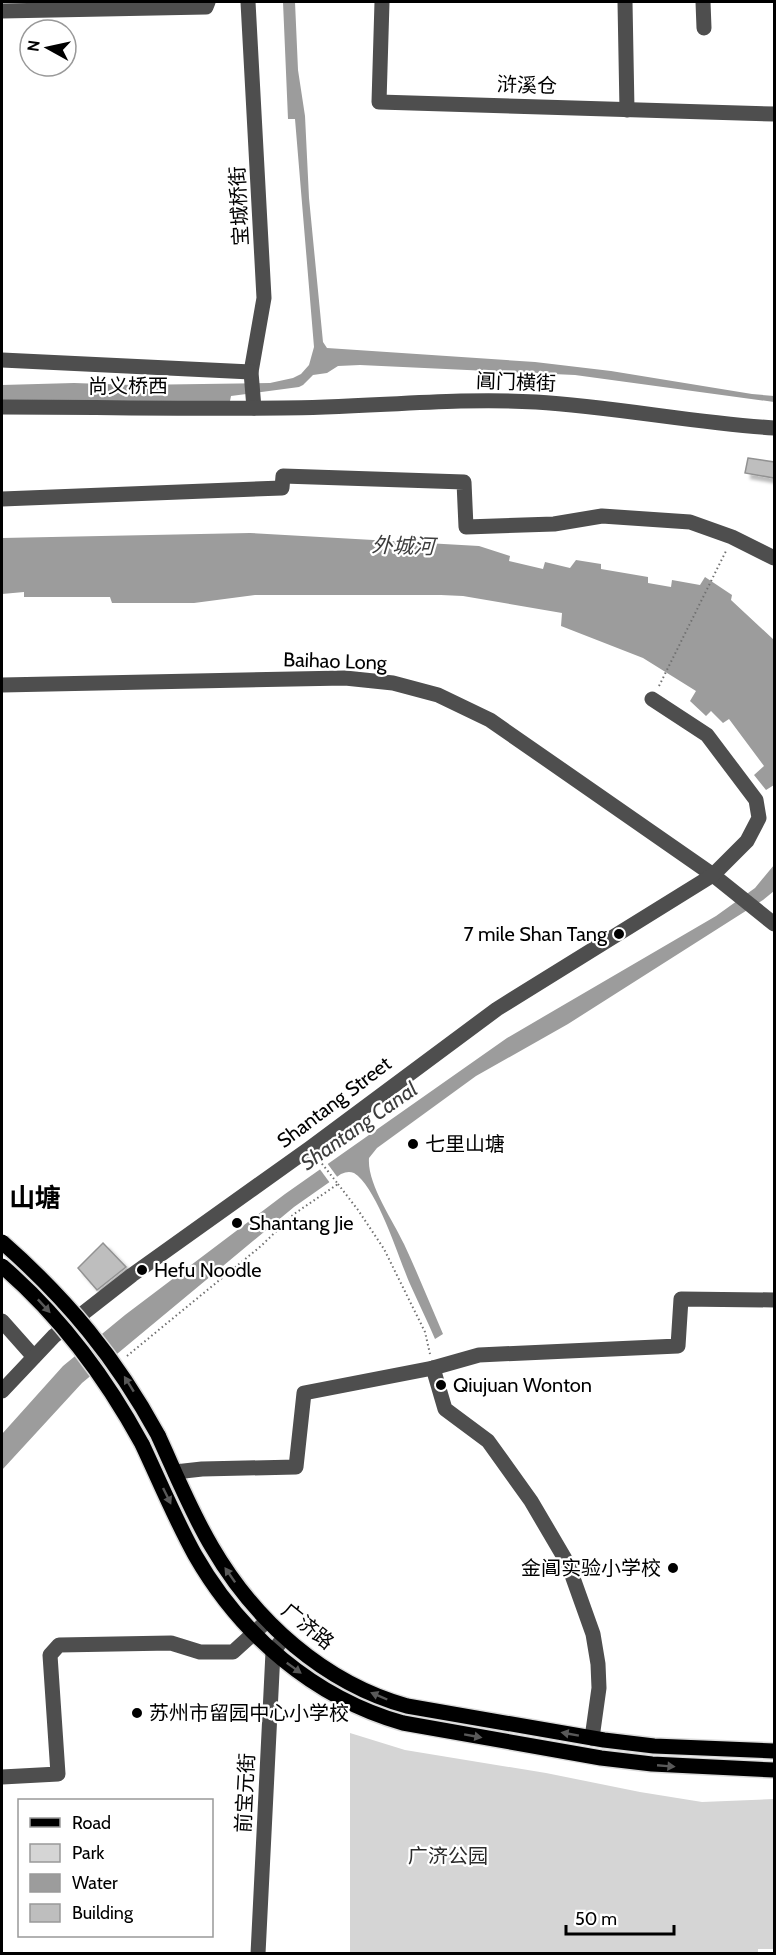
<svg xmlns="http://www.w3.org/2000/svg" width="776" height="1955" viewBox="0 0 776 1955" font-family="Cabin,'Noto Sans SC',sans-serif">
<defs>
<filter id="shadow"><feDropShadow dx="5.5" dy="5.5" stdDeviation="1.5" flood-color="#0004"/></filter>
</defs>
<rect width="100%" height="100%" fill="#fff"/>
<path fill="#d5d5d5" d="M350,1733l55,17 141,23 94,19 62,10 72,-3v150h-16v5l-408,-1z"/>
<g fill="#9c9c9c">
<path d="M283,2h12l3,68 7,46 4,82 14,144 4,6 208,14 76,9 141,23 22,2v6l-199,-27 -215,-10 -22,1 -11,7 -14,2 -10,10 -4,2 -68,9 -1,5 -228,3v-19l72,-2 58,2 138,-2 23,-5 8,-4 8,-9 5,-18 -19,-228h-7z"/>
<path d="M250,533l229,13 31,10 -1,5 34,8 2,-7 25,6 6,-8 25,4v5l47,8v6l23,4 1,-7 28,5 5,-8 27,18 -1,5 43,40v145l-8,5 -12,-15 10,-9 -35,-47 -6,4 -12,-12 -5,5 -16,-15 6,-10 -53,-33 -82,-32 1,-13 -99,-17 -22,-1h-186l-61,8h-82l-2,-6h-86v-5l-22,2v-56z"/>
<path d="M774,865v26l-11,9 -195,124 -92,52 -99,72 -8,10c-2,26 24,62 35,86 14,30 26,60 39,90l-8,5c-8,-19 -17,-37 -25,-55 -11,-25 -33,-97 -56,-111 -5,-2 -8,-1 -13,1l-47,33 -212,176 -80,87v-36l61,-68 62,-51 160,-121 222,-156 209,-122 39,-28z"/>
</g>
<path fill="#fff" d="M327,1163l11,15 -8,5 -11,-15z"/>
<g fill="#bebebe" stroke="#929292" stroke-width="1.5" filter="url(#shadow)">
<path d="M748,458l26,4v16l-29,-5z"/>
<path d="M103,1243l23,24 -29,23 -19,-22z"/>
</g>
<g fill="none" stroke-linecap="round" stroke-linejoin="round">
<defs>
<g id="major">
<path d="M158,1435c17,37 33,77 54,112 43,74 112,136 195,159l197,34 50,6 120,5"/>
<path d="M142,1444c17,36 33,75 53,111 45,79 119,143 208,168l198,35 51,6 122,6"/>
</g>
</defs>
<use href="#major" stroke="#dbdbdb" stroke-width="18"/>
<g stroke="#707070" stroke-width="2" stroke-dasharray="1.5 3" stroke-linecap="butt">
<path d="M659,686l67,-135"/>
<path d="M338,1184l20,26 26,39 41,83 5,22"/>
<path d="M127,1356l134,-110 33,-32 44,-30 -19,-24"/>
</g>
<g stroke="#4e4e4e" stroke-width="15">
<path d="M248,2l16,296 -13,74 3,36"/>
<path d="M382,2l-3,100 395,12"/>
<path d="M625,2l2,108"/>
<path d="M703,2l1,26"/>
<path d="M2,11l204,-4 2,-5"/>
<path d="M2,360l249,12"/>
<path d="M2,407c93,0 187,2 280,1 85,0 169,-11 254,-6 80,5 159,21 238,26"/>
<path d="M2,499l280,-11 1,-12 181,6 2,45 88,-3 48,-8 88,6 42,15 42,21"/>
<path d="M2,685l343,-7 48,5 45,12 52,25 223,155 61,49"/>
<path d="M2,1321l32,36"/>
<path d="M433,1368l12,41 43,32 43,60 37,63 25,70 5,30 1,24 -7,50"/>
<path d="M2,1391l52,-55 78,-61 178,-127 187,-139 216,-134 34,-34 12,-23 -3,-18 -49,-65 -55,-36"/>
<path d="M175,1472l27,-3 94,-2 8,-74 129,-25 46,-13 199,-9 3,-47 93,1"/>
<path d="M2,1777l56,-3 -8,-119 9,-10 112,-2 29,9h33l34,-31"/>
<path d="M258,1954l15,-302 11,-15"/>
</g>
<use href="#major" stroke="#000" stroke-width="15"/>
<defs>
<g id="major-bridge">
<path d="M2,1242c65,57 114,116 156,193"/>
<path d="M2,1266c58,50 103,110 140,178"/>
</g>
</defs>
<use href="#major-bridge" stroke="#dbdbdb" stroke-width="18" stroke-linecap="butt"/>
<use href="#major-bridge" stroke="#000" stroke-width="15"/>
</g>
<defs><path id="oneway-solid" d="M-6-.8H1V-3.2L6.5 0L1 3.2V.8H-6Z" transform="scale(1.5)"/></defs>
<g fill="#595959">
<use href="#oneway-solid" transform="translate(44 1306) rotate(47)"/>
<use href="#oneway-solid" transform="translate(129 1384) rotate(-122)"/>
<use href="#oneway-solid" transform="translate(167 1496) rotate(64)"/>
<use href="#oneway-solid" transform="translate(230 1575) rotate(-125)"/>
<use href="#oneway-solid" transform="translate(294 1668) rotate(36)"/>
<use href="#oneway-solid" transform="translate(379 1696) rotate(-157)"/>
<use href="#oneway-solid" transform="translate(570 1734) rotate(-170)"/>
<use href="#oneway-solid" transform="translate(473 1736) rotate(10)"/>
<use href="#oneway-solid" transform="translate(666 1766) rotate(5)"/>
</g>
<g fill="#000" stroke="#fff" stroke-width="2">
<circle cx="619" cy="934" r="6"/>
<circle cx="413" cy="1144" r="6"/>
<circle cx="237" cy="1223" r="6"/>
<circle cx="142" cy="1270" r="6"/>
<circle cx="441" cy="1385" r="6"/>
<circle cx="673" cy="1568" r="6"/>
<circle cx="137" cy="1713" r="6"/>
</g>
<g text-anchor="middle" stroke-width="4.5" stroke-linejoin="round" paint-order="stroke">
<g font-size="20" fill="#000" stroke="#fff">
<text transform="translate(527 85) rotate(2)" y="7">浒溪仓</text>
<text transform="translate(239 206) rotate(-93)" y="7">宝城桥街</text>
<text transform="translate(516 382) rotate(2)" y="7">阊门横街</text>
<text x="128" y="393">尚义桥西</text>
<text transform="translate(335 661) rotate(2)" y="7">Baihao Long</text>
<text transform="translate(334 1102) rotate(-37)" y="7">Shantang Street</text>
<text transform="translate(308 1626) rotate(39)" y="7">广济路</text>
<text transform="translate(245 1793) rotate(-87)" y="7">前宝元街</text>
</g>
<g font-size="20" fill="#000" stroke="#fff" text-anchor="start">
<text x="607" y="941" text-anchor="end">7 mile Shan Tang</text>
<text x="425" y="1151">七里山塘</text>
<text x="249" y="1230">Shantang Jie</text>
<text x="154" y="1277">Hefu Noodle</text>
<text x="453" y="1392">Qiujuan Wonton</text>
<text x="661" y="1575" text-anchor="end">金阊实验小学校</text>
<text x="149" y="1720">苏州市留园中心小学校</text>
</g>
<g font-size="20" fill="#2c2c2c" stroke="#fff">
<text x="448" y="1863">广济公园</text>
</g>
<g font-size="21" font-style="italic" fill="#3d3d3d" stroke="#fff">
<text transform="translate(403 546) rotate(2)" y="7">外城河</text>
<text transform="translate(359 1126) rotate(-35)" y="7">Shantang Canal</text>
</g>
<g font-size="26" font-weight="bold" fill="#000" stroke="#fff">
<text x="35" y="1207">山塘</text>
</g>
</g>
<rect width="776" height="1955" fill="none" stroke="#000000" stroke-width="6"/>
<rect x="18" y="1799" width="195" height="138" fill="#ffffff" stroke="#999999" stroke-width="1.5"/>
<rect x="30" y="1818" width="30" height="9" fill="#000000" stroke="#999999" stroke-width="1.5"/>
<text x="72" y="1829" font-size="18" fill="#000000">Road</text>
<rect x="30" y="1844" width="30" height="18" fill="#d5d5d5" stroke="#999999" stroke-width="1.5"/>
<text x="72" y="1859" font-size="18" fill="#000000">Park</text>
<rect x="30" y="1874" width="30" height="18" fill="#9c9c9c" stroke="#999999" stroke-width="1.5"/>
<text x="72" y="1889" font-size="18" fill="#000000">Water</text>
<rect x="30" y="1904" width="30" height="18" fill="#bebebe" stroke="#999999" stroke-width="1.5"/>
<text x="72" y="1919" font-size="18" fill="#000000">Building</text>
<g transform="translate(48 48) rotate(278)"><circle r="28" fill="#ffffff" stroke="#999999" stroke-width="1.5"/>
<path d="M0-4.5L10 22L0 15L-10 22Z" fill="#000000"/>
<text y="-9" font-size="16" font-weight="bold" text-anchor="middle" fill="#000000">N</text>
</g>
<path d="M566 1925v9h108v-9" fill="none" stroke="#000000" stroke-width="3"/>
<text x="575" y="1925" font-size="18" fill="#000000" stroke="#ffffff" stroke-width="4.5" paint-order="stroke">50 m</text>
</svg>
